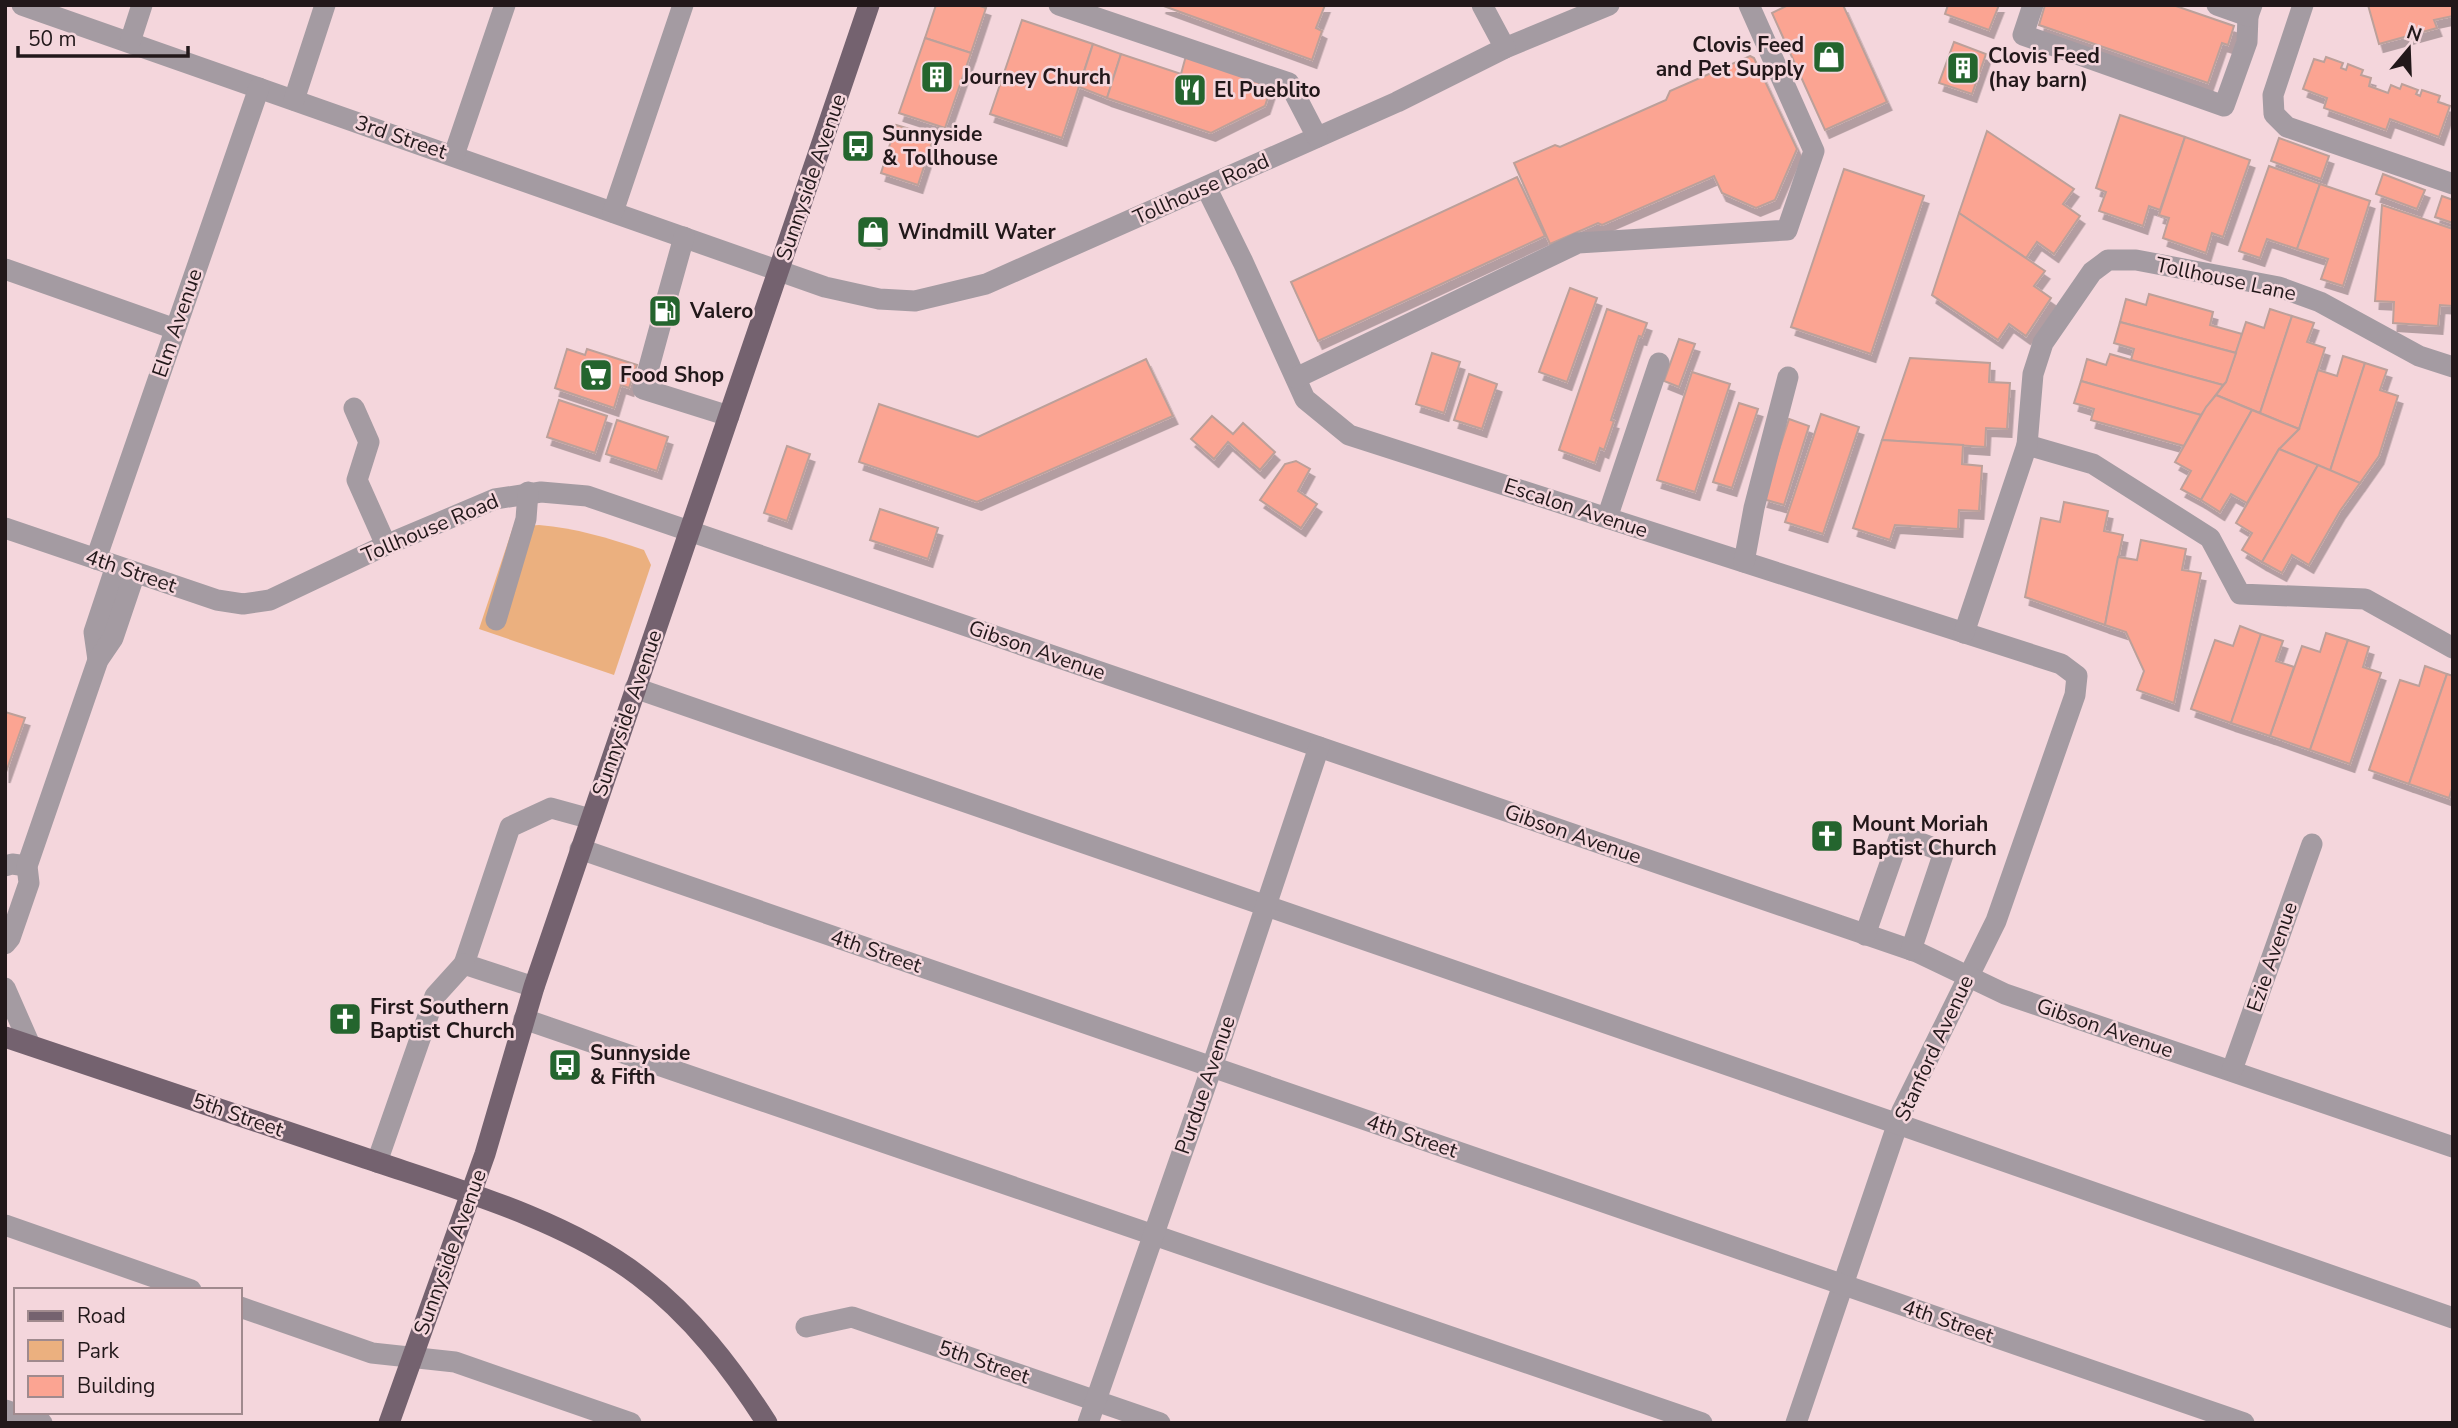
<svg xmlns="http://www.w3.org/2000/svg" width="2458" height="1428" viewBox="0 0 2458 1428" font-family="'Nunito Sans',sans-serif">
<defs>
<filter id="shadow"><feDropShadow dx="4.5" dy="8" stdDeviation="0" flood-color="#0004"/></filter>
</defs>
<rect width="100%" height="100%" fill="#f4d6dc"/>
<path fill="#ebb07f" d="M539,525c37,3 69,13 105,25l7,15 -37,110 -135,-46 34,-102z"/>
<g fill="#fba492" stroke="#bca09a" stroke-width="2" filter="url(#shadow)">
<path d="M936,5h41l9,3 -15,45 -46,-15z"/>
<path d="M1161,5h164l-9,23 6,3 -10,29z"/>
<path d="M1788,5h55l44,97 -62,28 -53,-117z"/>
<path d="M1948,5h51l-10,25 -44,-16z"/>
<path d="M2045,5h128l61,21 -6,19 -6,-2 -14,40 -169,-58z"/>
<path d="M2368,5h85v11l-19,4 3,8 -58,16z"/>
<path d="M1022,20l71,24 -31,94 -72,-24z"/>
<path d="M925,38l46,15 -26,75 -46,-15z"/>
<path d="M1954,42l32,12 -14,40 -33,-11z"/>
<path d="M1093,44l28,10 -14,44 -28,-11z"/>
<path d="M1187,52l86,30 -8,24 -54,27 -104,-35 14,-44 60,20z"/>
<path d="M1750,56l4,2 43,91 -22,51 -19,8 -34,-15 -8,-17 -112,49 -4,-2 -48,21 -36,-81 41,-18 5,2 106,-47 4,-9z"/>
<path d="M2326,57l17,6 -2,5 5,2 2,-6 15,6 -2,5 10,3 -2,8 19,7 3,-8 9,4 2,-5 16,6 -2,4 4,2 2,-6 18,6 -2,6 12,4 -11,31 -49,-18 -4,11 -62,-22 3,-10 -24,-9 11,-30 10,3z"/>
<path d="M2120,115l65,22 -25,73 -11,-4 -6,20 -44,-15 7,-19 -10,-4z"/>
<path d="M896,125l38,11 -16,49 -37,-12z"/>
<path d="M1987,131l87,58 -11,15 17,12 -26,38 -17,-12 -11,16 -67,-45z"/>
<path d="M2185,137l65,23 -27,77 -11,-4 -6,20 -43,-15 6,-20 -10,-3z"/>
<path d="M2279,138l50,18 -8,23 -50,-18z"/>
<path d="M2269,166l51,18 -23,65 -30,-10 -7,19 -21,-7z"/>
<path d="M1844,169l80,27 -53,158 -80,-27z"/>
<path d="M2383,174l42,16 -8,19 -41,-15z"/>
<path d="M1517,177l28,59 -227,105 -27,-59z"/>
<path d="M2320,184l50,17 -27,85 -22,-7 7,-20 -31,-10z"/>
<path d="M2442,196l11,4v23l-18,-6z"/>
<path d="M2382,205l71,24v77l-13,-1 -2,21 -45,-3 1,-21 -19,-1z"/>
<path d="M1959,213l86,58 -11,15 17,12 -25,38 -17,-12 -11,16 -66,-45z"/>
<path d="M872,224l7,2 3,9 -7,6 -9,-3 -1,-8z"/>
<path d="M1570,288l27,10 -30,84 -28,-10z"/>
<path d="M2149,294l64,18 -3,13 32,9 -6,19 -116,-31 6,-23 20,6z"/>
<path d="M1607,309l40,14 -5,14 -3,-1 -28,84 3,1 -10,29 -4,-2 -5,15 -36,-13z"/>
<path d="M2270,309l22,7 -32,97 -44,-18 10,-13 20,-60 18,6z"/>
<path d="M2292,316l22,7 -7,19 18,6 -26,81 -39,-16z"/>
<path d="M2120,322l116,31 -10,29 -3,3 -92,-25 3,-11 -20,-6z"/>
<path d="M1679,339l16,5 -16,43 -15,-6z"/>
<path d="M567,349l18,6 2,-6 50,16 -8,23 -8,-3 -7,23 -59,-20z"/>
<path d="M1432,353l28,9 -16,51 -28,-9z"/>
<path d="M2110,354l21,6 92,25 -22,30 -120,-34 6,-22 19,6z"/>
<path d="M2343,356l22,7 -35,108 -51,-22 20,-20 19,-59 19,6z"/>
<path d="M1910,358l80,5 -1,19 21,1 -3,46 -21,-1 -1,19 -103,-7z"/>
<path d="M1146,359l27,57 -196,86 -118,-40 20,-58 99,33z"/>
<path d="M2365,363l22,7 -7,20 18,6 -19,60 -19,27 -30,-12z"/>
<path d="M1692,372l38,12 -35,108 -38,-12z"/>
<path d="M1469,374l28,10 -15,45 -28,-9z"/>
<path d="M2081,381l120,34 -17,31 -93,-26 3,-11 -20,-6z"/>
<path d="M2216,395l36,15 -51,90 -20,-11 10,-18 -16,-9 31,-55z"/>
<path d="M559,400l48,16 -12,37 -48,-16z"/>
<path d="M1739,403l19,6 -26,79 -19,-6z"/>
<path d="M2252,410l47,19 -20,20 -32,54 -16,-9 -11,18 -19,-12z"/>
<path d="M1821,414l38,13 -36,107 -38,-12z"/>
<path d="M1212,416l21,18 10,-11 32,29 -15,18 -32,-28 -14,17 -23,-20z"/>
<path d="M1789,419l20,7 -25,79 -21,-6z"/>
<path d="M617,420l51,17 -11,34 -51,-17z"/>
<path d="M1882,440l81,5 -1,19 20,2 -3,45 -20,-1 -1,19 -63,-4 -5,15 -37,-12z"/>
<path d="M787,446l23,8 -23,67 -23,-8z"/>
<path d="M2279,449l39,16 -56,97 -20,-12 10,-17 -16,-10z"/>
<path d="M1296,461l14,8 -12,22 19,13 -16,24 -41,-28 25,-36z"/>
<path d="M2318,465l42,18 -20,28 -31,54 -17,-10 -10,18 -20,-11z"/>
<path d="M2064,502l44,9 -4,20 19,4 -18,90 -80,-28 16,-79 19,4z"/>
<path d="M880,509l58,19 -10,31 -58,-19z"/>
<path d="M2141,540l45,9 -4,21 19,3 -27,130 -37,-13 7,-19 -18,-39 -21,-7 13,-68 19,3z"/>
<path d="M2240,626l21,8 -30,89 -40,-14 24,-69 18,6z"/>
<path d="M2326,633l22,7 -38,110 -40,-14 32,-90 18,6z"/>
<path d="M2261,634l22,7 -7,20 18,6 -24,69 -39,-13z"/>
<path d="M2348,640l21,7 -6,20 18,6 -31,91 -40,-14z"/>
<path d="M2425,666l22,8 -38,110 -40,-14 31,-90 19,6z"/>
<path d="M2447,674l6,2v110l-4,12 -40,-14z"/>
<path d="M5,712l20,6 -20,57z"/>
</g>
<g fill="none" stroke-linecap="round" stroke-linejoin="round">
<g stroke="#a49ba2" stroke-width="21">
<path d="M22,5l803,282 54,12 36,2 71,-17 411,-182 108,-54 104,-43"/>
<path d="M1059,5l230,78 28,54"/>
<path d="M1482,5l23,43"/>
<path d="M2033,5l-10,30 201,71 23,-64 1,-26"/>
<path d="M2217,5l31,11 4,-11"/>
<path d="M2303,5l-30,90 1,19 13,13 166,57"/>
<path d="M130,42l12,-37"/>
<path d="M294,100l31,-95"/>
<path d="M454,155l51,-150"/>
<path d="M1206,187l37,75 62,137 44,36 712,229 16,12 -2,19 -79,226 -94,190 -106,312"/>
<path d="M613,212l70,-207"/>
<path d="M5,269l170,60"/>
<path d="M667,298l17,-61"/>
<path d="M661,323l-18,66 86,27"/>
<path d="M1296,378l282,-135 209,-13 27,-79 -65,-146"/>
<path d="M354,408l15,34 -12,38 29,65"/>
<path d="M2027,445l66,19 117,74 30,56 125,5 88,49"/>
<path d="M1607,518l52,-155"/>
<path d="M5,528l212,72 26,4 27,-4 116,-55 109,-46 46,-7 46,4 1330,456 88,42 448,153"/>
<path d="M96,559l163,-471"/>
<path d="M1744,562l10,-54 34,-131"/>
<path d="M496,620l30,-101 2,-27"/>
<path d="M1964,633l63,-188 6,-71 10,-31 49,-71 16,-12h28l143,27 41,15 99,54 34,11"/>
<path d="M98,660l-4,-28 22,-66"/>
<path d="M635,688l1263,436 555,194"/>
<path d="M580,849l1664,574"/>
<path d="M5,866l7,-2 15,2"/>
<path d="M1865,935l35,-100 44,17 -33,98"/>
<path d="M5,944l5,-6 19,-55 -2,-17 71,-206 15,-22 22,-65"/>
<path d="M534,987l-70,-23 46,-137 41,-19 40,11"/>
<path d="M5,988l25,57"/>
<path d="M524,1019l1178,404"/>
<path d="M2232,1070l80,-226"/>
<path d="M377,1162l58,-166 29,-32"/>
<path d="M5,1225l186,65"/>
<path d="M240,1307l132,46 83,9 176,61"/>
<path d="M806,1327l46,-10 308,106"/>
<path d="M5,1410l37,13"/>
<path d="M1088,1423l124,-356 107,-320"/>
</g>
<g stroke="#74626f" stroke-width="21">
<path d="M5,1037c119,40 238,80 357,120 88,30 203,62 277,119 53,40 92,91 128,147"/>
<path d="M389,1423l96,-269 49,-167 335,-982"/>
</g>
</g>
<defs>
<symbol id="shop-square" viewBox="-11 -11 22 22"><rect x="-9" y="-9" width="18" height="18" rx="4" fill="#24652e" stroke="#f4d6dc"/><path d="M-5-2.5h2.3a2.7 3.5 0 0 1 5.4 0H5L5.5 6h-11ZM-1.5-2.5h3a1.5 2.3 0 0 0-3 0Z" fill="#fff"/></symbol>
<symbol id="building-square" viewBox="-11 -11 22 22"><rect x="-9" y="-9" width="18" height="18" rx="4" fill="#24652e" stroke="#f4d6dc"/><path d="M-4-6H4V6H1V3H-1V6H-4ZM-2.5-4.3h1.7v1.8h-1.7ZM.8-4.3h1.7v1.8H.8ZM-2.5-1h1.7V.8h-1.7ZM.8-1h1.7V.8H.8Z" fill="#fff"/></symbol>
<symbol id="restaurant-square" viewBox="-11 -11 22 22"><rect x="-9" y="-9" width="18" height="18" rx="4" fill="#24652e" stroke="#f4d6dc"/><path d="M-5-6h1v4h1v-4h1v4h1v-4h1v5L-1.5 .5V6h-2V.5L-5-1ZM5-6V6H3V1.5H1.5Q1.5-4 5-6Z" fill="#fff"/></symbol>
<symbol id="bus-square" viewBox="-11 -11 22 22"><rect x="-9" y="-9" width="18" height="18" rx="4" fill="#24652e" stroke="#f4d6dc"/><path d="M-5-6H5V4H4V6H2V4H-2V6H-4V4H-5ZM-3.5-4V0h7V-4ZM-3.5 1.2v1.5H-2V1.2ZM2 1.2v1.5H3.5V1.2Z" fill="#fff"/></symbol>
<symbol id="fuel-square" viewBox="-11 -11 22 22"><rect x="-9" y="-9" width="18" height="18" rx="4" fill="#24652e" stroke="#f4d6dc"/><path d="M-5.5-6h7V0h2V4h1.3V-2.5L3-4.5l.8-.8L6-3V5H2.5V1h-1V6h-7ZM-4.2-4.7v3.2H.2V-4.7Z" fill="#fff"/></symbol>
<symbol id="supermarket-square" viewBox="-11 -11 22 22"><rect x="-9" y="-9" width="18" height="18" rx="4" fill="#24652e" stroke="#f4d6dc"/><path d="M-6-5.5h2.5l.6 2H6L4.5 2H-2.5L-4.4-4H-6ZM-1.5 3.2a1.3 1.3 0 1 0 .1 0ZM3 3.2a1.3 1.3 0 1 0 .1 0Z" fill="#fff"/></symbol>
<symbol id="church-square" viewBox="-11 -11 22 22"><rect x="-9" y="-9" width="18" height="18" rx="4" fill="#24652e" stroke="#f4d6dc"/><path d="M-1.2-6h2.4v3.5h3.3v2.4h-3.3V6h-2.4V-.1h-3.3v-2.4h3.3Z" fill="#fff"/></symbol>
</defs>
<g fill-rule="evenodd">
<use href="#shop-square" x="1810" y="38" width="38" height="38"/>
<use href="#building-square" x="1944" y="49" width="38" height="38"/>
<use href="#building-square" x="918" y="58" width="38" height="38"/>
<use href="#restaurant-square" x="1171" y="71" width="38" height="38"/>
<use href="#bus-square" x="839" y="127" width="38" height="38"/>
<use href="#shop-square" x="854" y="213" width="38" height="38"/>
<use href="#fuel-square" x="646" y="292" width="38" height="38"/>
<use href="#supermarket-square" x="577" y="356" width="38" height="38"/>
<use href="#church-square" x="1808" y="817" width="38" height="38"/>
<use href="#church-square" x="326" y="1000" width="38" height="38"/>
<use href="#bus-square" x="546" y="1046" width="38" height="38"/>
</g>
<g text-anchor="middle" stroke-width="5" stroke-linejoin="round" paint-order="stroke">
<g font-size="21" font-weight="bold" fill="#22181a" stroke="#f4d6dc" text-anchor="start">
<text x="1804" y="52" text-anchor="end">Clovis Feed<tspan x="1804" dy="24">and Pet Supply</tspan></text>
<text x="1988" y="63">Clovis Feed<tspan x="1988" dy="24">(hay barn)</tspan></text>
<text x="962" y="84">Journey Church</text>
<text x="1214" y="97">El Pueblito</text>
<text x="882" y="141">Sunnyside<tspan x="882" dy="24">&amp; Tollhouse</tspan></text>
<text x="898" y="239">Windmill Water</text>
<text x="690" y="318">Valero</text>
<text x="620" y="382">Food Shop</text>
<text x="1852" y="831">Mount Moriah<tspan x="1852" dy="24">Baptist Church</tspan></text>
<text x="370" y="1014">First Southern<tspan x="370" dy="24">Baptist Church</tspan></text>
<text x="590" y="1060">Sunnyside<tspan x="590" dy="24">&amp; Fifth</tspan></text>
</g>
<g font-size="21" fill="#22181a" stroke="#f4d6dc">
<text transform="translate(401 137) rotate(19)" y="7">3rd Street</text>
<text transform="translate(811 177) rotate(-71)" y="7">Sunnyside Avenue</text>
<text transform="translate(1201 189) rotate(-24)" y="7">Tollhouse Road</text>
<text transform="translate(2226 279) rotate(12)" y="7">Tollhouse Lane</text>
<text transform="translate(177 323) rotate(-71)" y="7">Elm Avenue</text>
<text transform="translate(1576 508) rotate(18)" y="7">Escalon Avenue</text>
<text transform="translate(430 528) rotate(-23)" y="7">Tollhouse Road</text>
<text transform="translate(131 571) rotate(19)" y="7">4th Street</text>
<text transform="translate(1037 650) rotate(19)" y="7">Gibson Avenue</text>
<text transform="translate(627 713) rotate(-71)" y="7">Sunnyside Avenue</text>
<text transform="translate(1573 834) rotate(19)" y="7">Gibson Avenue</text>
<text transform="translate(876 951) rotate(19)" y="7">4th Street</text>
<text transform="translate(2272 957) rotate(-71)" y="7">Ezie Avenue</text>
<text transform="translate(2105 1028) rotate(19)" y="7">Gibson Avenue</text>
<text transform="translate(1934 1048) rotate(-65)" y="7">Stanford Avenue</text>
<text transform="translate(1205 1085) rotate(-71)" y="7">Purdue Avenue</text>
<text transform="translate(238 1115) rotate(19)" y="7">5th Street</text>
<text transform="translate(1412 1136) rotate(19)" y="7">4th Street</text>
<text transform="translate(450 1252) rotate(-70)" y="7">Sunnyside Avenue</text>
<text transform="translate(1948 1321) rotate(19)" y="7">4th Street</text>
<text transform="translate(984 1362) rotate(19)" y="7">5th Street</text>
</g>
</g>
<rect width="2458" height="1428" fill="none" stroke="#22181a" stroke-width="14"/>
<rect x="14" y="1288" width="228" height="126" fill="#f4d6dc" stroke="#a08a8e" stroke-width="2"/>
<rect x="28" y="1311" width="35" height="10" fill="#74626f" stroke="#a08a8e" stroke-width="2"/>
<text x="77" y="1323" font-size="21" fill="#22181a">Road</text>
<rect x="28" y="1340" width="35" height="21" fill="#ebb07f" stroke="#a08a8e" stroke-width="2"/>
<text x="77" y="1358" font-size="21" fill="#22181a">Park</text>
<rect x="28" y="1376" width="35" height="21" fill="#fba492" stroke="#a08a8e" stroke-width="2"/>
<text x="77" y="1393" font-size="21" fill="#22181a">Building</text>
<g transform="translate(2409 49) rotate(19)" stroke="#f4d6dc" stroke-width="5" paint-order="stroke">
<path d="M0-5L12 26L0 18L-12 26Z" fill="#22181a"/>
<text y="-10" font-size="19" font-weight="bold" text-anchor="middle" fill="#22181a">N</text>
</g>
<path d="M18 46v10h170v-10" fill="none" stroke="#22181a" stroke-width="3.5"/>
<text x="28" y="46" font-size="21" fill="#22181a" stroke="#f4d6dc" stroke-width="5" paint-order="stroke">50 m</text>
</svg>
